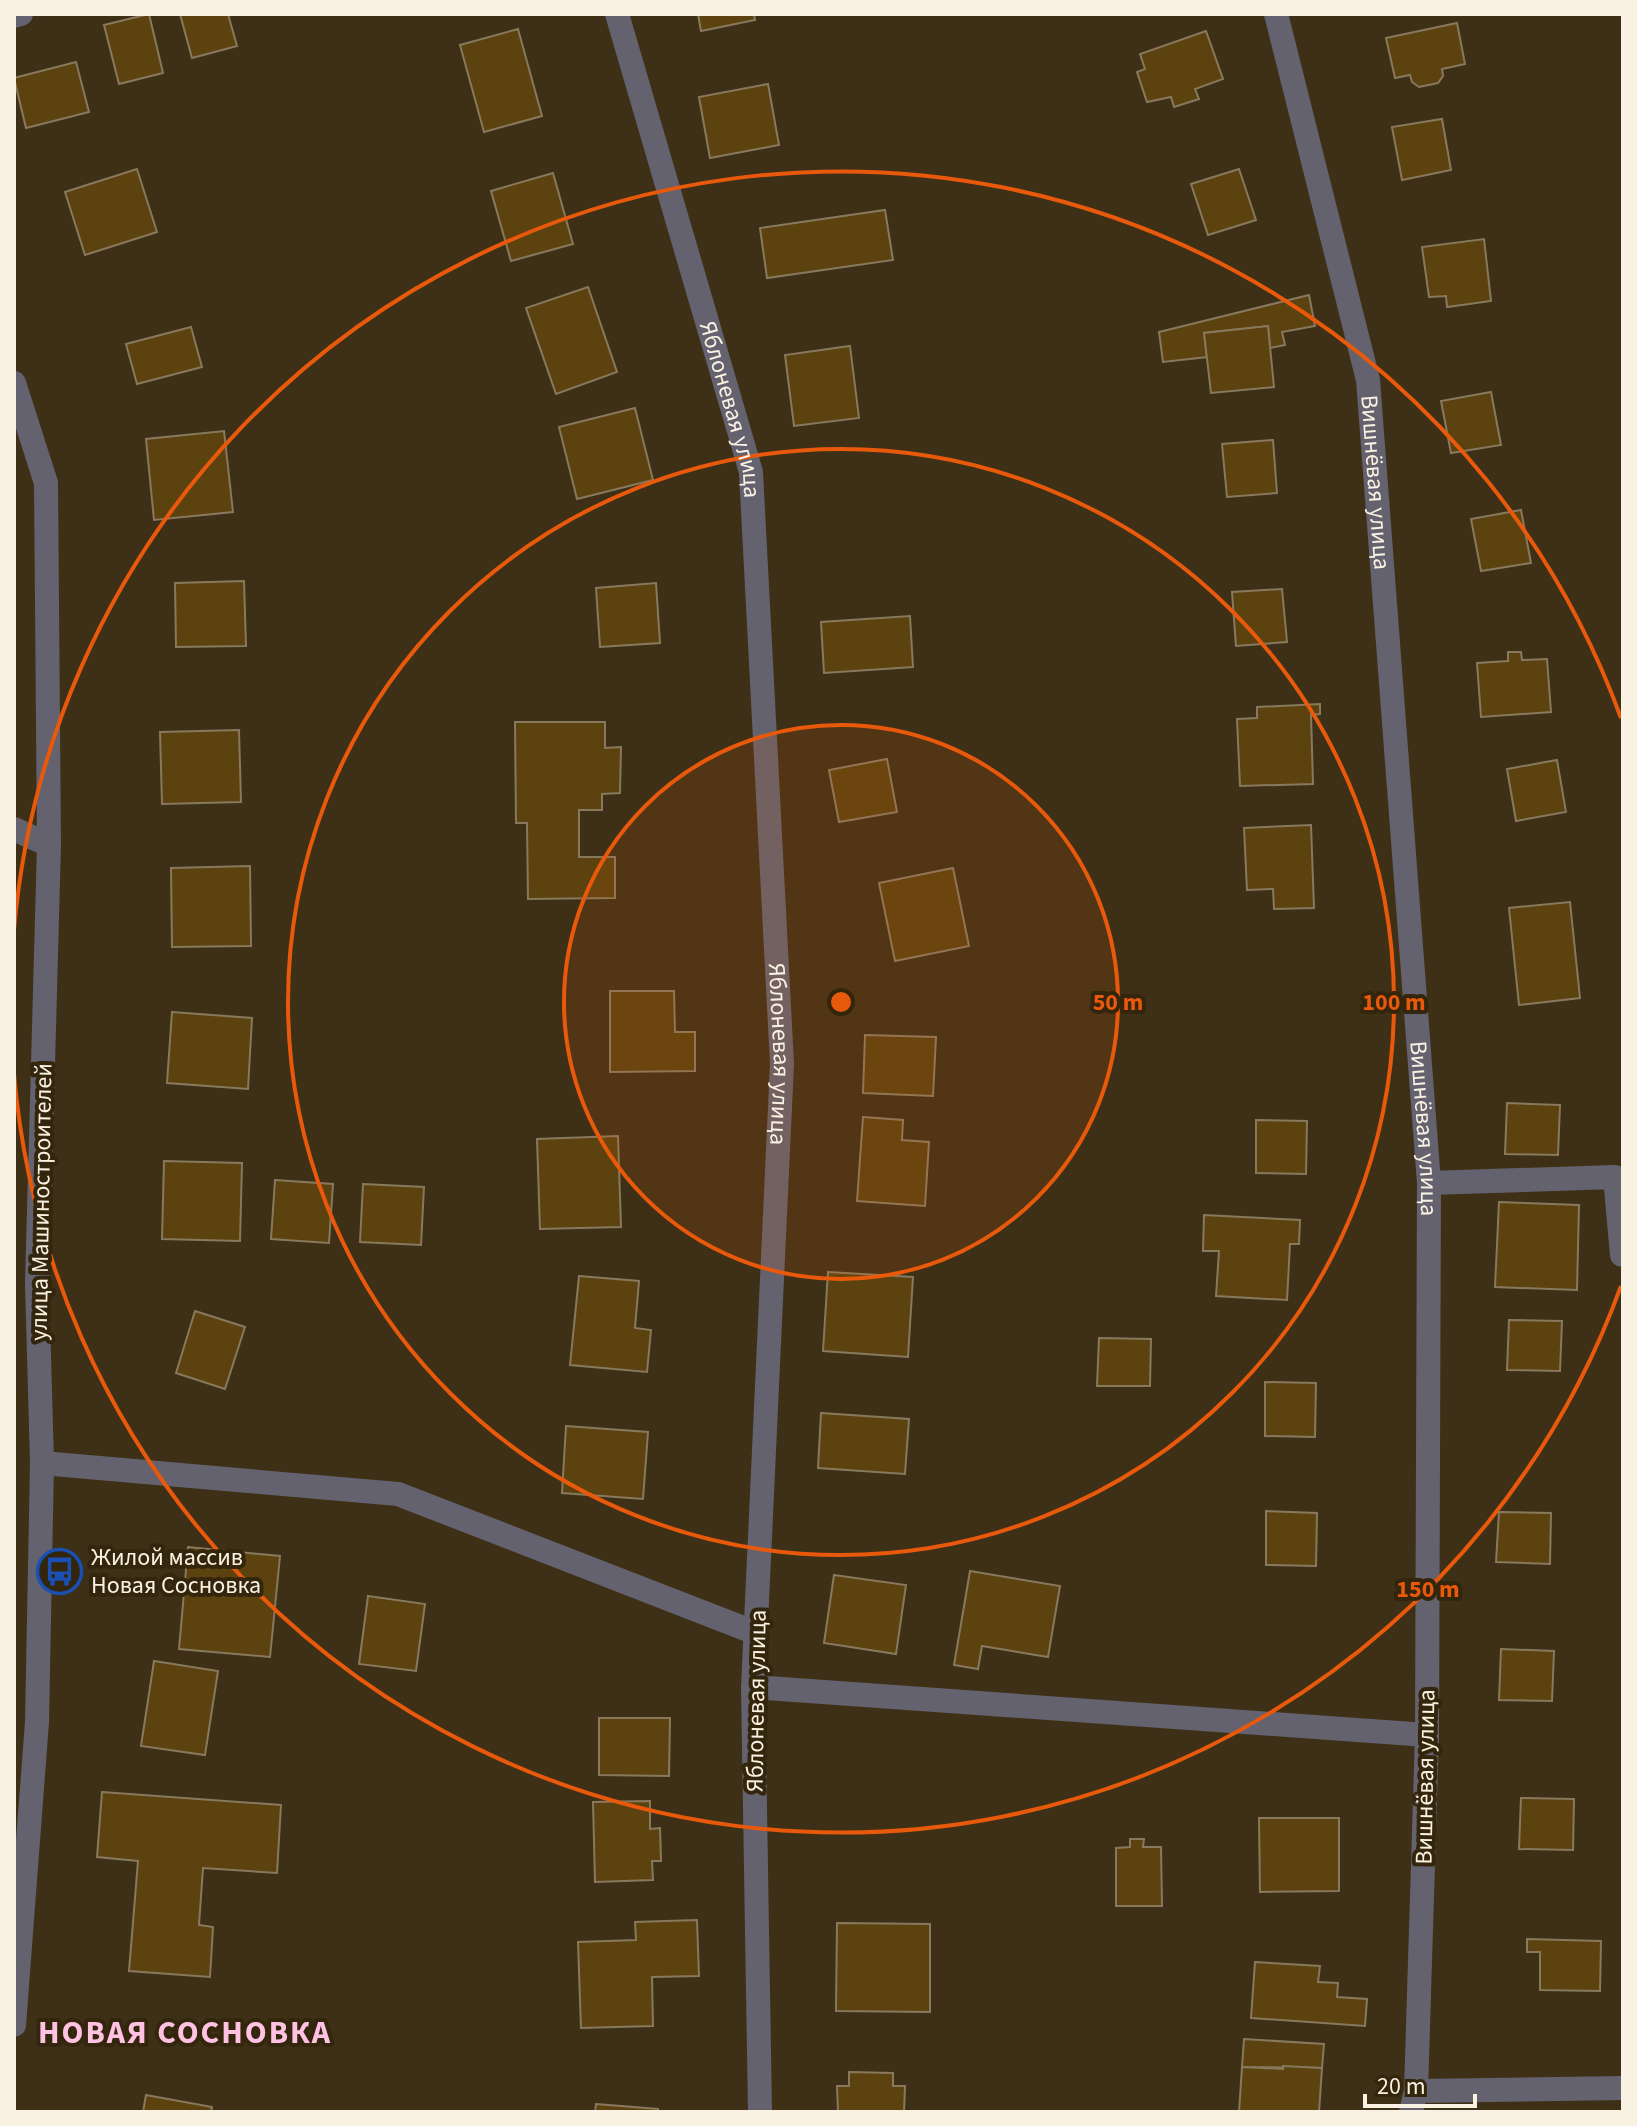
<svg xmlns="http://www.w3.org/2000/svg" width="1637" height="2126" viewBox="0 0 1637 2126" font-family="'Source Sans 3',sans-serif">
<rect width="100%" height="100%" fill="#3d3017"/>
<g fill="#5b420e" stroke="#88795e" stroke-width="2">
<path d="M149,14l14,59 -44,11 -15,-59z"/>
<path d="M180,14h48l9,32 -45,12z"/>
<path d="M698,14h56l1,6 -54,11z"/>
<path d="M1457,23l8,41 -23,5 1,7 -5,7 -19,4 -7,-5 -2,-7 -15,3 -9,-40z"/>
<path d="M518,29l24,87 -58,16 -24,-87z"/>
<path d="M1206,31l17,48 -28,10 4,10 -25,8 -3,-10 -24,5 -10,-30 8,-3 -5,-15z"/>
<path d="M76,62l13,50 -63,16 -12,-50z"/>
<path d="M768,84l11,61 -69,13 -11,-61z"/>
<path d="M1442,119l9,51 -49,10 -10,-53z"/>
<path d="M137,169l20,63 -72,23 -20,-63z"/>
<path d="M1239,169l17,51 -48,15 -17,-51z"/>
<path d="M553,173l20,71 -62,17 -20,-70z"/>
<path d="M885,210l8,50 -126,18 -7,-50z"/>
<path d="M1484,239l7,62 -44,6 -1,-11 -17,1 -7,-50z"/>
<path d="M588,287l29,85 -61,22 -30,-86z"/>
<path d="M1309,295l6,31 -33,6 3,13 -15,3 -2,-22 -64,7 3,24 -44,5 -4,-30z"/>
<path d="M1268,326l6,61 -63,6 -7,-60z"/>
<path d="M191,327l11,40 -65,17 -11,-40z"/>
<path d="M850,346l9,72 -65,8 -9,-71z"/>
<path d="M1491,392l10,53 -50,8 -10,-52z"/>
<path d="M635,408l18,72 -76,19 -18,-72z"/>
<path d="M224,431l9,81 -79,8 -8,-81z"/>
<path d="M1273,440l4,53 -50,4 -5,-53z"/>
<path d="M1521,510l10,53 -50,8 -10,-52z"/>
<path d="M244,581l2,65 -70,1 -1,-64z"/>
<path d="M656,583l4,60 -60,4 -4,-59z"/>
<path d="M1282,589l5,53 -51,4 -4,-54z"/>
<path d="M910,616l3,51 -89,6 -3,-51z"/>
<path d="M1508,652h13l1,8 25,-1 4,53 -70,5 -4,-54 31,-2z"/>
<path d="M1320,704v10l-9,1 2,69 -73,2 -3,-67 20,-1v-11z"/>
<path d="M515,722h90v26l16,-1 -1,46 -18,1v16h-23v47h36v41l-87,1 -1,-76h-11z"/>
<path d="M239,730l2,72 -79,2 -2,-72z"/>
<path d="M887,759l10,53 -58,10 -10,-52z"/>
<path d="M1557,760l9,52 -50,9 -9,-52z"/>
<path d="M1311,825l3,83 -40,1 -1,-20 -26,1 -3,-62z"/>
<path d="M250,866l1,80 -79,1 -1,-79z"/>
<path d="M953,868l16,78 -74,15 -16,-78z"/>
<path d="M1570,902l10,96 -61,7 -10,-97z"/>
<path d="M610,991h64l1,41h20v39l-85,1z"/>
<path d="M172,1012l80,6 -4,71 -81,-6z"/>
<path d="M865,1035l71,2 -3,59 -70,-3z"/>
<path d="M1507,1103l53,2 -2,50 -53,-1z"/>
<path d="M863,1117l40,3 -1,20 27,2 -4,64 -68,-5z"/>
<path d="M1256,1120l51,1 -1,53 -50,-1z"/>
<path d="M618,1136l3,91 -81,2 -3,-90z"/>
<path d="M164,1161l78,2 -2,78 -78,-2z"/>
<path d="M275,1180l58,4 -4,59 -58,-4z"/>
<path d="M363,1184l61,3 -3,58 -61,-3z"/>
<path d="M1499,1202l80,3 -2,85 -82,-3z"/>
<path d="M1204,1215l96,5 -1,24h-9l-3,56 -71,-4 3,-45h-16z"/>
<path d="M828,1272l85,5 -5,80 -85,-6z"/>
<path d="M579,1276l60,5 -4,47 16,2 -4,42 -77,-7z"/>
<path d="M195,1311l50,16 -20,62 -49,-16z"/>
<path d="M1509,1320l53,1 -2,50 -53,-1z"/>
<path d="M1099,1338l52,1 -1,47h-53z"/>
<path d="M1265,1382l51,1 -1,54 -50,-1z"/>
<path d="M821,1413l88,6 -4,55 -87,-6z"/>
<path d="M566,1426l82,6 -5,67 -81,-6z"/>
<path d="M1266,1511l51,2 -1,53 -50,-1z"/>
<path d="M1499,1512l52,1 -1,51 -54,-2z"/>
<path d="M188,1547l92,9 -10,101 -91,-8z"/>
<path d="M970,1571l90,15 -12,71 -66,-11 -4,23 -24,-4z"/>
<path d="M834,1575l72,10 -10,69 -72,-11z"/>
<path d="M368,1596l57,8 -9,67 -57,-7z"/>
<path d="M1501,1649l53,2 -2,50 -53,-1z"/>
<path d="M154,1661l64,10 -13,84 -64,-9z"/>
<path d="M599,1718h71l-1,58 -70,-1z"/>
<path d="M102,1792l179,13 -4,68 -74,-5 -4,57 14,2 -3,50 -81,-6 9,-110 -41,-4z"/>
<path d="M1521,1798l53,1 -1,51 -54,-1z"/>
<path d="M650,1801v28l10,-1 1,33h-9l1,19 -58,2 -2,-80z"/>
<path d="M1259,1818h80v73l-79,1z"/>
<path d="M1130,1839h14l-1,8h18l1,59h-46v-58l14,-1z"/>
<path d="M697,1920l2,56 -47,1 1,49 -72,2 -3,-86 58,-2 -1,-18z"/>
<path d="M837,1923l93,1v88l-94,-1z"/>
<path d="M1527,1939l74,2 -1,50 -60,-1v-38h-13z"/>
<path d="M1255,1962l65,4 -2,16 20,1 -1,14 30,2 -2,27 -114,-8z"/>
<path d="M1244,2039l80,5 -2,24 -80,-1z"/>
<path d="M1283,2066l39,2 -3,44h-80l3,-45 41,2z"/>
<path d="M849,2072l44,1v13h12l-1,26h-66l-1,-26h12z"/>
<path d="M146,2095l66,12 -1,5h-68z"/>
<path d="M596,2104l62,5v3h-63z"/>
</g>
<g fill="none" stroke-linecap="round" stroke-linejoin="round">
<g stroke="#64626e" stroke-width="24">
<path id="s1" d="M617,14l134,458 31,592 -29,623 7,425"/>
<path id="s2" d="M1276,14l92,366 61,803 -2,552 -11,356 -5,21"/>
<path d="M14,16l7,-2"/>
<path d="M14,383l32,100 3,362 -12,438 5,180 -5,259 -23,303"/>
<path d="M14,829l35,16"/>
<path d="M1429,1183l186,-6 7,78"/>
<path d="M42,1463l356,31 358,139"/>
<path d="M753,1687l674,48"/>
<path d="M1416,2091l207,-3"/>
</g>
</g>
<circle cx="841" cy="1002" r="277" fill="#e8590c" fill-opacity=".12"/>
<g fill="none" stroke="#e8590c" stroke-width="4">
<circle cx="841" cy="1002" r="277"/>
<circle cx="841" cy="1002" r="553"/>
<path d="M1621 1286A830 830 0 0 1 14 1074M14 930A830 830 0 0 1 1621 718"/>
</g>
<defs>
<symbol id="bus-ring" viewBox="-11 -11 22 22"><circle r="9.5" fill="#33260d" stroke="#1a4fb4" stroke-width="1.5"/><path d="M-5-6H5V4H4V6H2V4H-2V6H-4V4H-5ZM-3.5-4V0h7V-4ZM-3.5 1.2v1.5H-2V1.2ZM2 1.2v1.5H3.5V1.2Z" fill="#1a4fb4"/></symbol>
</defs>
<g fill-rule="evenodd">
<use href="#bus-ring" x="34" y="1546" width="51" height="51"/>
</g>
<g text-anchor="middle" stroke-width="8" stroke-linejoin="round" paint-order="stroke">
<g font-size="24" fill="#f9f1e2" stroke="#33260d">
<text dy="8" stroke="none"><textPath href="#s1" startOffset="412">Яблоневая улица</textPath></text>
<text dy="8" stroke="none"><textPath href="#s2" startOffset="480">Вишнёвая улица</textPath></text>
<text dy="8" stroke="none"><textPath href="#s1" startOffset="1060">Яблоневая улица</textPath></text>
<text dy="8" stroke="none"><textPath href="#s2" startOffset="1128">Вишнёвая улица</textPath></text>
<text transform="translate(41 1202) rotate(-89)" y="8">улица Машиностроителей</text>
<text transform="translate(756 1701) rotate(-89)" y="8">Яблоневая улица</text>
<text transform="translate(1425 1777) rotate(-89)" y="8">Вишнёвая улица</text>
</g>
<g font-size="24" fill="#f9f1e2" stroke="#33260d" text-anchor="start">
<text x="91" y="1565">Жилой массив<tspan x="91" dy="28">Новая Сосновка</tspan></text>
</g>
<g font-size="32" font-weight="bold" letter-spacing="2" fill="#ffc2e3" stroke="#33260d">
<text x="185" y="2043">НОВАЯ СОСНОВКА</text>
</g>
</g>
<circle cx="841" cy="1002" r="12" fill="#e8590c" stroke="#33260d" stroke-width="4"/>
<g font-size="24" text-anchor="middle" font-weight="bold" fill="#e8590c" stroke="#33260d" stroke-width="8" stroke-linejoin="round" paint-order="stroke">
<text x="1118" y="1010">50 m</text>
<text x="1394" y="1010">100 m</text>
<text x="1428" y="1597">150 m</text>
</g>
<rect width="1637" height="2126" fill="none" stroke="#f9f1e2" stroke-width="32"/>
<path d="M1365 2094v12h110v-12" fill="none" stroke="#f9f1e2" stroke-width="4"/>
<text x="1377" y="2094" font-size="24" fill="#f9f1e2" stroke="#33260d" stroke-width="6" paint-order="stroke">20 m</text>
</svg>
